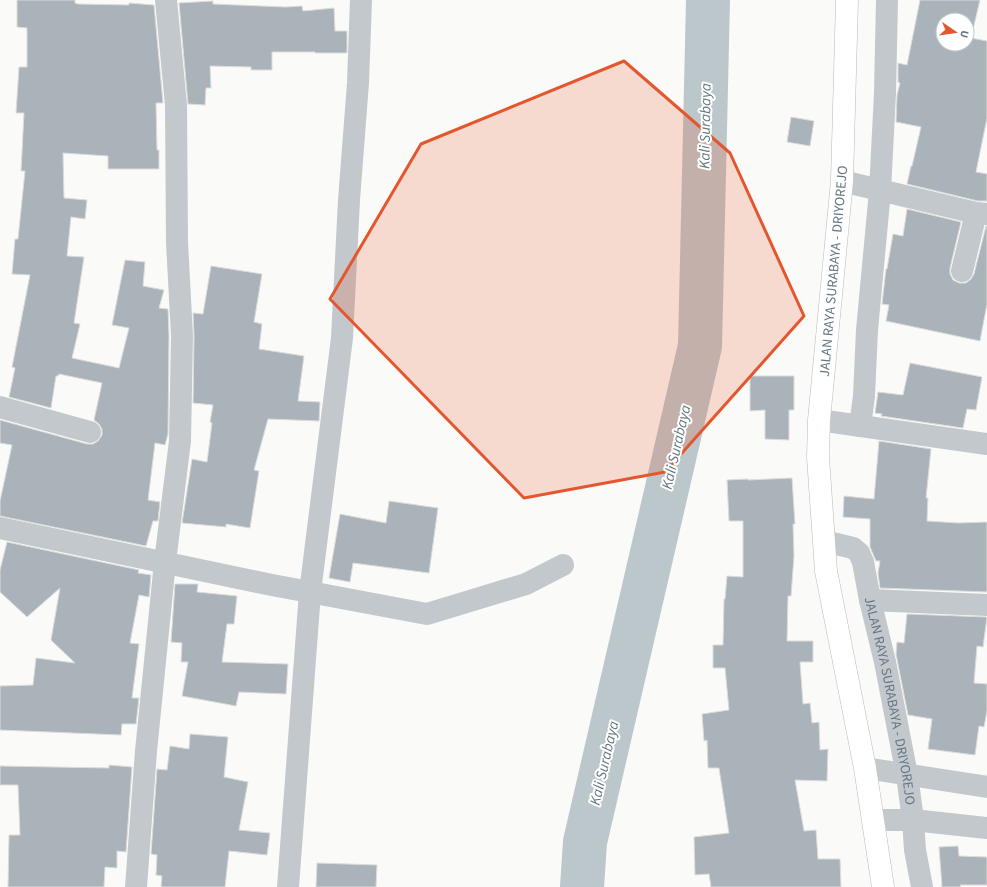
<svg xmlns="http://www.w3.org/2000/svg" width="987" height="887" viewBox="0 0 987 887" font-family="'Source Sans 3',sans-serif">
<rect width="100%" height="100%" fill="#fafaf8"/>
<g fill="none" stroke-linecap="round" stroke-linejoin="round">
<path stroke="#bbc7cb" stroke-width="44" d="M582,887l3,-45 115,-496 8,-346"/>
</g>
<g fill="#aab3b9" stroke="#dcdcda" fill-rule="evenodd">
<path d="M17,0h58v3l3,1 51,1v-2l25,2 9,98h-7l1,47h2v19h-51v-13l-45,-3 1,45 23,2 -2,19 -14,-2 -4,39 17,1 -10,66 6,1 -8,34 47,10 10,-40 -17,-3 13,-65 20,2 -2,24 21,4 -5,18 9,1 1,27 -1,98 -3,11 -10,-2 -7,57 12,2 -2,19h-5l-7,25 -146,-30v-15l12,-56 -12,-2v-23l87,24h6l5,-3 4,-6v-6l-3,-5 -5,-4 8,-37 -43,-9 -1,2h-2l-5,32 -42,-11 6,-29 -3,-1 18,-92 -18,-1 3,-35h3l7,-68h-4l3,-58h-8l3,-46h8v-39l-10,-1z"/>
<path d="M920,0h60l-9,38 16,3v77l-11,54 11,2v27h-9l-71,-17 4,-18h1l9,-39 -25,-5 1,-27 3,-12 -2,-1v-19l9,2zM943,20h24v24h-24z"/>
<path d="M213,1v3l73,3 16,-1 1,5 31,-3 1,23h12v22h-32v-1h-43v18h-21v-3l-41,-1 1,22h-5l-1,17 -17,-1 -9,-101z"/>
<path d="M791,117l23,4 -4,25 -23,-4z"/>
<path d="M907,209l54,13 -11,46v6l3,6 6,3h7l5,-4 3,-5 12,-48h1v78l-7,37 -94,-20 3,-16 -7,-1 4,-35h1l6,-35 10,2z"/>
<path d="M211,266l51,8 -8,48 8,2 -3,25 45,7 -6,45 22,1 -1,19 -51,-2 -14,51 5,1 -9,57 -24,-4v3l-44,-4 10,-64 15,3 5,-39 -2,-1 3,-17 -20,-2 1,-67 -1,-23 10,1z"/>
<path d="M910,363l72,14 -6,33 -9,-1 -4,19 -82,-12 1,-2 -7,-1 3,-21 25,3z"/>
<path d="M750,376h44v34h-5v30l-24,-1v-29l-15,1z"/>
<path d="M879,441l52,8 -5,49h2l-1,23 31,2 29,-1v70l-107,-4 -2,-15 2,-12h-4l-6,-14v-28l-27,-2 1,-21 30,3z"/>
<path d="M792,478l3,46h-2l1,32 -3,40h-3l-1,45h26v21h-13l3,42 7,-1 2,20 7,-1 1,28 8,-1 -1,32 -32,-1 9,51 12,-1 2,29h22l1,28h-130l-2,-13 -14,1 -1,-38 35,-4 -10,-65h-11l-1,-28 -3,1 -2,-27 27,-4 -4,-42h-12v-23h10l1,-46h1l2,-23 16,1v-56h-14l-2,-41 21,-1v1z"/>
<path d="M389,501l49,7 -9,65 -76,-10 -3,19 -21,-4 11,-64 46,9z"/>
<path d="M7,542l132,28 -1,3 13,2 -2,22 -10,-2 -9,48 9,1 -7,54h7l-3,26h-14l-1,11 -121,-5v-44l33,-1 3,-27 39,5 -24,-23 9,-52 -33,29 -27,-25v-22z"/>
<path d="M175,584h23l-1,8 40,4 -3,28h-7l-5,38 66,2 -2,30 -47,-2 -3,14 -54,-10 6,-34h-7l1,-19 -11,-1z"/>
<path d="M907,614l80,3 -4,30 -6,-1 -3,37 13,1v27l-3,16 -5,-1 -4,29 -47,-6 4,-30 -24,-4 -12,-61 1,-12 7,1z"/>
<path d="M190,734l38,3 -4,40 24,5 -9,48 31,3 -3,22 -38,-4 -4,36h-64l1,-11 -6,-1 1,-20 -6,-1 6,-85 10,1 3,-24 19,3z"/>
<path d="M109,765l23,2 -6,85 -9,-1v17l-12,-1 -1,20h-96l1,-52h11l-2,-50h-18v-19l109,2z"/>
<path d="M958,846l1,10 28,1v28h-27l1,2h-19l-3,-40z"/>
<path d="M317,863l60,2 -1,22h-60z"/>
</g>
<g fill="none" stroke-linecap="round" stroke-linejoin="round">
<defs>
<path id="major" d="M847,0l-5,181 -23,239 -1,37 8,114 39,197 18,119"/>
</defs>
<use href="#major" stroke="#b5babe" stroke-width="23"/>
<g stroke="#c3c8cc" stroke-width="22">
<path d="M842,181l134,32 11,1"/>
<path d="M962,271l14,-58"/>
<path d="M0,407l90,25"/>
<path d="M819,420l168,24"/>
<path d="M860,426l4,-30 3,-66 13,-139 5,-98 2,-93"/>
<path d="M0,528l272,57 155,29 99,-30 37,-19"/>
<path id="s1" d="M824,541l29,7 6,5 4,9 7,38 15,62 22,113 6,45 2,30 7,37"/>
<path d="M870,600l117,5"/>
<path d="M865,768l122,19"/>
<path d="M873,820h40l74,8"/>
<path d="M136,887l10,-136 19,-189 15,-121 2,-105 -5,-94 -1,-137 -10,-105"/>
<path d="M288,887l22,-295 32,-254 7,-138 9,-117 3,-83"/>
</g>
<use href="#major" stroke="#fff" stroke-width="22"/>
</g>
<path fill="#e4572e" fill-opacity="0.2" stroke="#e4572e" stroke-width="3" stroke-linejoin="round" d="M624,61l106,92 74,163 -139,156 -141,26 -194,-199 91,-155z"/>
<g text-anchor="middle" stroke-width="4" stroke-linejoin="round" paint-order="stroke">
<g font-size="14" fill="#657683" stroke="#fff">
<text transform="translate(833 271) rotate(-85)" y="5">JALAN RAYA SURABAYA - DRIYOREJO</text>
<text dy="5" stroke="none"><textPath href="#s1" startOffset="189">JALAN RAYA SURABAYA - DRIYOREJO</textPath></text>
</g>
<g font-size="15" font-style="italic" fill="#60757c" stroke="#fff">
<text transform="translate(705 126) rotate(-89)" y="5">Kali Surabaya</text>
<text transform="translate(676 447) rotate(-77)" y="5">Kali Surabaya</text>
<text transform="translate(604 763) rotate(-77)" y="5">Kali Surabaya</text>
</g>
</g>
<g transform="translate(955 32) rotate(103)"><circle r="19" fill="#ffffff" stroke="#c1c8cd"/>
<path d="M0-3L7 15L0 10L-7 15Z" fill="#e4572e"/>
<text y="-6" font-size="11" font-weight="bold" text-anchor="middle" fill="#657683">U</text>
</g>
</svg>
